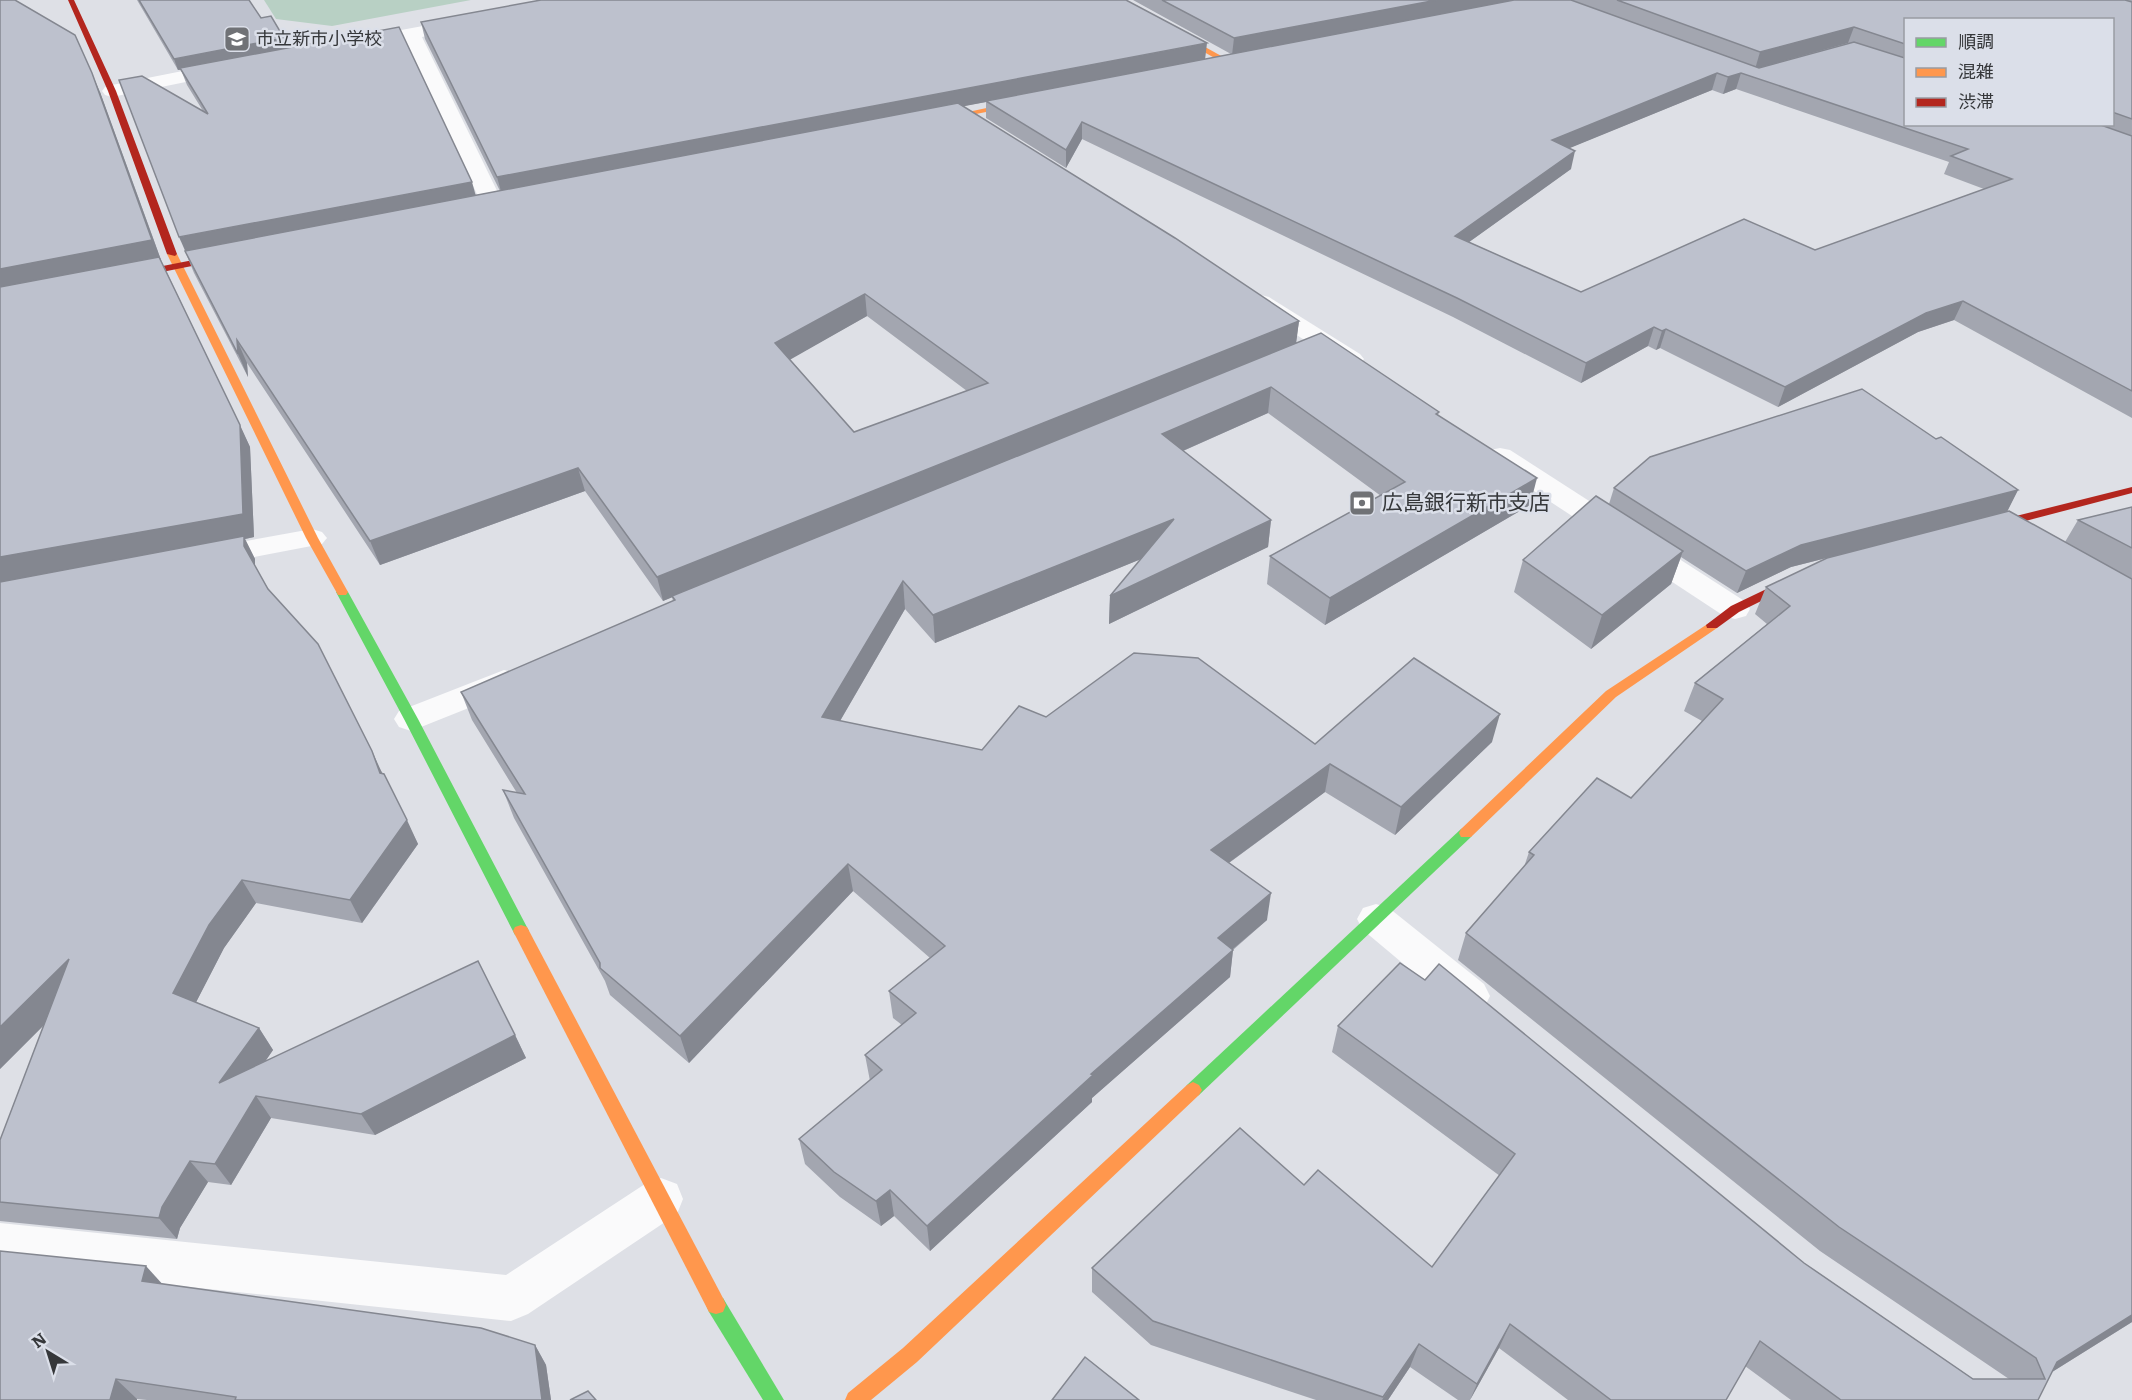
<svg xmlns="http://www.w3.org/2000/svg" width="2132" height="1400" viewBox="0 0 2132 1400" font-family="Literata,'Noto Sans JP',serif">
<rect width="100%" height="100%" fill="#dee0e6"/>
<path fill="#b8d0c4" d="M264,0h207l-139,26 -56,-7z"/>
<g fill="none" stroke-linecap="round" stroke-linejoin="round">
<g fill="#fafafb" fill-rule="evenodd">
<path d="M466,18l6,1 3,4 -3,4 -50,10 82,168 -3,5 -8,2 -8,-2 -3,-5 -77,-165 -47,8 -6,-1 -3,-4 3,-4 6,-1z"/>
<path d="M228,62l7,2 2,4 -2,4 -123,25 -7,-2 -3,-4 3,-4 7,-2z"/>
<path d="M1261,295l8,2 91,57 4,5 -4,5 -9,3 -9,-3 -89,-57 -4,-5 4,-5z"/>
<path d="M1500,448l10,2 236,152 4,7 -4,7 -11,3 -11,-3 -234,-154 -4,-6 4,-6z"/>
<path d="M312,529l10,3 5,6 -5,6 -115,22 -11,-2 -4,-7 4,-7 11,-2z"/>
<path d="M504,670l12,3 4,8 -4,8 -105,42 -12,-4 -5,-8 5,-8z"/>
<path d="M1376,904l13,4 95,76 6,12 -6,12 -14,5 -14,-5 -93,-78 -6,-11 6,-11z"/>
<path d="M661,1178l16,6 6,15 -6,15 -149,100 -17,7 -511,-54v-44l506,52 139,-91z"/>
</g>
<g fill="#63d668" fill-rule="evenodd">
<path d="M342,588l6,4 70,127 111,212 -2,4 -6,2 -6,-2 -111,-216 -68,-127z"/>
<path d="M1466,827l5,2 2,4 -2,4 -272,258 -6,3 -6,-3 -3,-5 3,-5 274,-256z"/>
<path d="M716,1296l7,2 61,102h-21l-54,-88 -3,-7 3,-7z"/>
</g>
<g fill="#ff974d" fill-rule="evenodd">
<path d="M1112,0h8l114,63 -7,2z"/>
<path d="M1029,99h3v4l-102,20 -4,-2z"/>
<path d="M172,251l5,3 141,284 30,54 -2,3h-8l-32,-57 -139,-284z"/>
<path d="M1712,621l5,1 1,3 -1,3 -101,69 -145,140h-10l-2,-4 2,-4 145,-138z"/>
<path d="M521,925l6,2 196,371 3,7 -3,7 -7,2 -7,-2 -196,-381 2,-4z"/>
<path d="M1193,1082l6,3 3,5 -3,5 -282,267 -46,38h-26l3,-7 55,-45 284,-263z"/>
</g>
<g fill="#b3261e" fill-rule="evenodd">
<path d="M68,0h6l42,91 61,163 -2,2 -8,-2 -59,-163z"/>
<path d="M234,252l5,3 -2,2 -115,23 -5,-3 5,-3z"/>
<path d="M2132,487v6l-152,40 -6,-4 2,-3z"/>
<path d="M1802,572l4,1 2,3 -2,3 -67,33 -22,16h-10l-1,-3 25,-19z"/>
</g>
</g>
<g fill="#a3a6b0" fill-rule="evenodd">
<path d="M137,0h112l12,18 23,20 3,10 189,147 24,-4 -75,-152 -4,-17 785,37 25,-5 -98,-54h999v418l-178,-98 -36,12 -140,75 -118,-59 -4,2 -8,-4 -67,37 -128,-66 -371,-178 -16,29 -80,-50v-16l-23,4 336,215 -3,21 143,70 -1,3 92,90 -205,120 -58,-41 3,-28 111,-60 -113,-83 -85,38 88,69 -3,27 -159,77 1,-28 31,-37 -206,84 -30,-34 -65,112 142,29 64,-33 269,27 177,-2 -97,93 -70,-43 -96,71 38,57 -34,30 -3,27 -138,121v4l-162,149 -36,-35 -13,10 -41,-29 -35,-33 -6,-25 71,-58 -5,-26 37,-30 -9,-7 -4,-27 41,-33 -77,-67 -164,172 -79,-68 -5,-14 -91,-163 -11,-28 14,3 -45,-73 -11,-28 212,-91 -1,-4 -9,4 -78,-110 -205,74 -133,-202 1,14 -54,-104 -9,-22 18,-140 -16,-26 -6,-15h-3zM1905,20h207v104h-207zM1848,43h1l-91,25zM1736,89l213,73 -5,12 40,15 -169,61 -234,42 -112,-50 102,-73 -2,-21 143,-58 11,4zM867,316l100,75 -113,41 -64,-73z"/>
<path d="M100,92l61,168 89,187 4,90 -9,2 10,20v7l13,23 115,185 35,70 -56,79 -106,-20 -32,45 -28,54 63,26 14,22 -7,10 249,-25 11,23 -151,77 -104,-17 -40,67 -23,-3 -28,46 -3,11 -177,-18v-81l44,-115 -44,44z"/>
<path d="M1936,439l82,51 -11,21 58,31 13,-22 54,-13v815l-80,50 -14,28h-247l-46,-34 -19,34h-158l-69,-52 -29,52h-12l-48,-33 -22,33h-72l-165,-55 -59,-53v-24l212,-83 128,82 68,-91 -168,-124 6,-26 466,237 169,116h36l-189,-128 -362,-291 8,-27 58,-66 5,-15 102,-54 71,-77 -18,-10 11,-28 72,-59 -12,-10 11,-27 144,-50 -119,30 -54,26 -56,-36 -10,27 -80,65 -77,-57 9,-32 86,-56 5,-16z"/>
<path d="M163,1284l372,61 11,20 5,35h-404l-10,-1 -137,1z"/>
</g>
<g fill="#848790">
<path d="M1437,0h80l-285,55 2,-17z"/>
<path d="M1854,27l-6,16 -93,26 5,-17z"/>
<path d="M75,35l25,57 61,168 -161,32v-23z"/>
<path d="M284,38l4,11 -110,21 -4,-11z"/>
<path d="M1207,43l-2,17 -219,41v1l-484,93 -5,-18z"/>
<path d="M1717,73l-5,17 -164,67 4,-17z"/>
<path d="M1741,73l-5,16 -13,5 5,-17z"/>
<path d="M1082,122v17l-16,29v-18z"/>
<path d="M1575,151l-4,18 -120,86 4,-19z"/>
<path d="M472,182l5,18 -290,55 -8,-18z"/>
<path d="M865,294l2,22 -88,50 -4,-23z"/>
<path d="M1963,301l-9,19 -36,12 -140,75 7,-20 141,-74z"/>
<path d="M1299,321l-3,23 -633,257 -6,-24z"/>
<path d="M1654,327l-6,19 -67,37 5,-20z"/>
<path d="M1666,329l-6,19 -4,2 6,-19z"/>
<path d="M237,340l10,23 1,14 -10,-23z"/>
<path d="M1271,387l-3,26 -108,48 2,-27z"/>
<path d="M240,425l10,22 4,90 -9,2 10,20v10l-255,14v-26z"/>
<path d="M578,468l7,23 -205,74 -10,-24z"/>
<path d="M1537,478l-7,27 -205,120 5,-27z"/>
<path d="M2018,490l-11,22 -216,55 -54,26 9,-22 55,-26z"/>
<path d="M1174,519l-1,27 -238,97 -2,-28z"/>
<path d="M1271,520l-3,27 -159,77 1,-28z"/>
<path d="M1683,551l-12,33 -80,65 11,-34z"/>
<path d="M903,581l2,28 -79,136 -4,-28z"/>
<path d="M1500,714l-8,28 -97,93 6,-28z"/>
<path d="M372,751l11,24 -3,-2z"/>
<path d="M1330,764l-5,28 -117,86 3,-28z"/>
<path d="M407,820l11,24 -56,79 -12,-23z"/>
<path d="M848,864l5,27 -164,172 -9,-27z"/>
<path d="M242,880l14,23 -32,45 -35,68 -16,-23 36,-68z"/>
<path d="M1271,893l-4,27 -53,45 4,-27z"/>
<path d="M1233,950l-3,27 -138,121v4l-162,149 -3,-25 164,-152z"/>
<path d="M69,959l18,23 -87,87v-42z"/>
<path d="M259,1028l14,22 -38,55 -16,-22z"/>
<path d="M515,1035l11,23 -151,77 -14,-21z"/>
<path d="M256,1096l15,22 -40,67 -16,-21z"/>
<path d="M190,1161l18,21 -28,46 -3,11 -18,-21 3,-11z"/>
<path d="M890,1190l4,26 -13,10 -5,-25z"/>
<path d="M146,1266l19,21 -23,-6z"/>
<path d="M2132,1315v7l-88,55 13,-15z"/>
<path d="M1510,1324l-11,24 -29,52 7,-16z"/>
<path d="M1419,1344l-9,23 -22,33h-6z"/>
<path d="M535,1345l11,20 5,35h-9z"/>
<path d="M116,1379l21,20v1h-27z"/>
</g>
<g fill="#bdc1cd" stroke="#848790" stroke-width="1.5" fill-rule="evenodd">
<path d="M0,0h15l60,35 17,38 60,167 -152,29z"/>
<path d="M139,0h110l12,18 10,-2 13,22 -110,21z"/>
<path d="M541,0h585l81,43 -710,134 -76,-155z"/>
<path d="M1162,0h275l-203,38z"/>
<path d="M1514,0h57l188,68 95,-26 51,16v66h193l34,12v255l-169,-90 -37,12 -141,74 -119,-58 -4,2 -8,-4 -68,36 -129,-65 -375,-176 -16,28 -80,-49zM1717,73l11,4 13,-4 227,76 -17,7 61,23 -197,71 -71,-31 -163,73 -126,-56 120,-85 -23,-11z"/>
<path d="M1617,0h508l7,2v117l-20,-7v-92h-207v24l-51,-17 -94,25z"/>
<path d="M399,27l73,155 -293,55 -60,-157 23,-4 66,38 -28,-46z"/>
<path d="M958,103l217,135 124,83 -642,256 -79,-109 -208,73 -133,-201 1,14 -53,-103zM865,294l123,89 -134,49 -79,-89z"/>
<path d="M159,257l81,168 3,89 -243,43v-270z"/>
<path d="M1321,333l118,79 -3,2 101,64 -207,120 -60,-42 135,-74 -134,-95 -109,47 109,86 -161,76 64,-77 -241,96 -30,-34 -81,136 160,33 37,-44 27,11 88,-64 64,5 117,86 99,-86 86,56 -99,93 -71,-43 -119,86 60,43 -53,45 15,12 -142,124 2,1 -166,151 -37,-36 -14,11 -42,-29 -35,-33 83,-69 -17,-15 51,-42 -27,-22 56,-45 -97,-82 -168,172 -80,-68v-5l-97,-173 22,4 -64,-102 214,-92 -3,-4z"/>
<path d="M1862,389l74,50 5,-2 77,53 -217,55 -55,26 -132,-83 36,-31z"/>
<path d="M1596,496l87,55 -81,64 -79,-55z"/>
<path d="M2132,507v41l-54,-28z"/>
<path d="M2009,511l123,68v736l-75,47 -19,38h-197l-81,-59 -34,59h-115l-101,-76 -33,60 -58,-40 -36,53 -230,-76 -61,-53 148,-140 64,57 14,-15 114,97 83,-113 -177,-128 62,-63 25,17 14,-16 365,299 169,116h72l-9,-21 -197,-131 -373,-294 68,-78 -5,-3 68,-74 34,20 92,-99 -28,-16 95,-77 -24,-19 61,-29z"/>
<path d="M244,536v10l24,43 50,55 54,107 8,22 4,1 23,46 -57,80 -108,-20 -33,45 -36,68 86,35 -40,55 259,-122 37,74 -154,79 -105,-18 -41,68 -25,-3 -28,46 -3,11 -159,-16v-62l69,-181 -69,68v-445z"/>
<path d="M0,1251l146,15 -4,15 339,47 54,17 7,55h-307l1,-3 -120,-18 -6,21h-110z"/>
<path d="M1085,1357l54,43h-87z"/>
<path d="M588,1391l8,9h-26z"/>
</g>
<defs>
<symbol id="school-square" viewBox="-11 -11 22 22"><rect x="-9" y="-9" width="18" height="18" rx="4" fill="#707276" stroke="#dbdfe9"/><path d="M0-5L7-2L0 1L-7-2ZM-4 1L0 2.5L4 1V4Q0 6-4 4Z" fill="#fff"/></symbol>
<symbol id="bank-square" viewBox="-11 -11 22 22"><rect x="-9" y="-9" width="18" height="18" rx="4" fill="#707276" stroke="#dbdfe9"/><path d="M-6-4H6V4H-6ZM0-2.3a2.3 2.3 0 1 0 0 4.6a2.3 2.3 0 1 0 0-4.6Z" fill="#fff"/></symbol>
</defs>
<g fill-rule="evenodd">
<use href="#school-square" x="222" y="24" width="30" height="30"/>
<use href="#bank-square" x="1347" y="488" width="30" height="30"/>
</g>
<g text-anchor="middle" stroke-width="5" stroke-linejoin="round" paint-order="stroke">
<g font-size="18" fill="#35373a" stroke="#dbdfe9" text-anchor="start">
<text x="256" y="45">市立新市小学校</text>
</g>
<g font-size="21" fill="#35373a" stroke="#dbdfe9" text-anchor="start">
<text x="1382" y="510">広島銀行新市支店</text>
</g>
</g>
<rect x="1904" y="18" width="210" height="108" fill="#dbdfe9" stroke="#999ca3" stroke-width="1.5"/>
<rect x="1916" y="38" width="30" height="9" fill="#63d668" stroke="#999ca3" stroke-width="1.5"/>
<text x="1958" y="48" font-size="18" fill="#35373a">順調</text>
<rect x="1916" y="68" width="30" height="9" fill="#ff974d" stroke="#999ca3" stroke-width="1.5"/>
<text x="1958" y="78" font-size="18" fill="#35373a">混雑</text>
<rect x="1916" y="98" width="30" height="9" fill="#b3261e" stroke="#999ca3" stroke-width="1.5"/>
<text x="1958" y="108" font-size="18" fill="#35373a">渋滞</text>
<g transform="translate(48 1352) rotate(322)" stroke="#dbdfe9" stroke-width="4.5" paint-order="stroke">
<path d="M0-4.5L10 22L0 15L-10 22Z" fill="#35373a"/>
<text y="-9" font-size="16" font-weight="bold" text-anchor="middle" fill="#35373a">N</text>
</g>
</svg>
